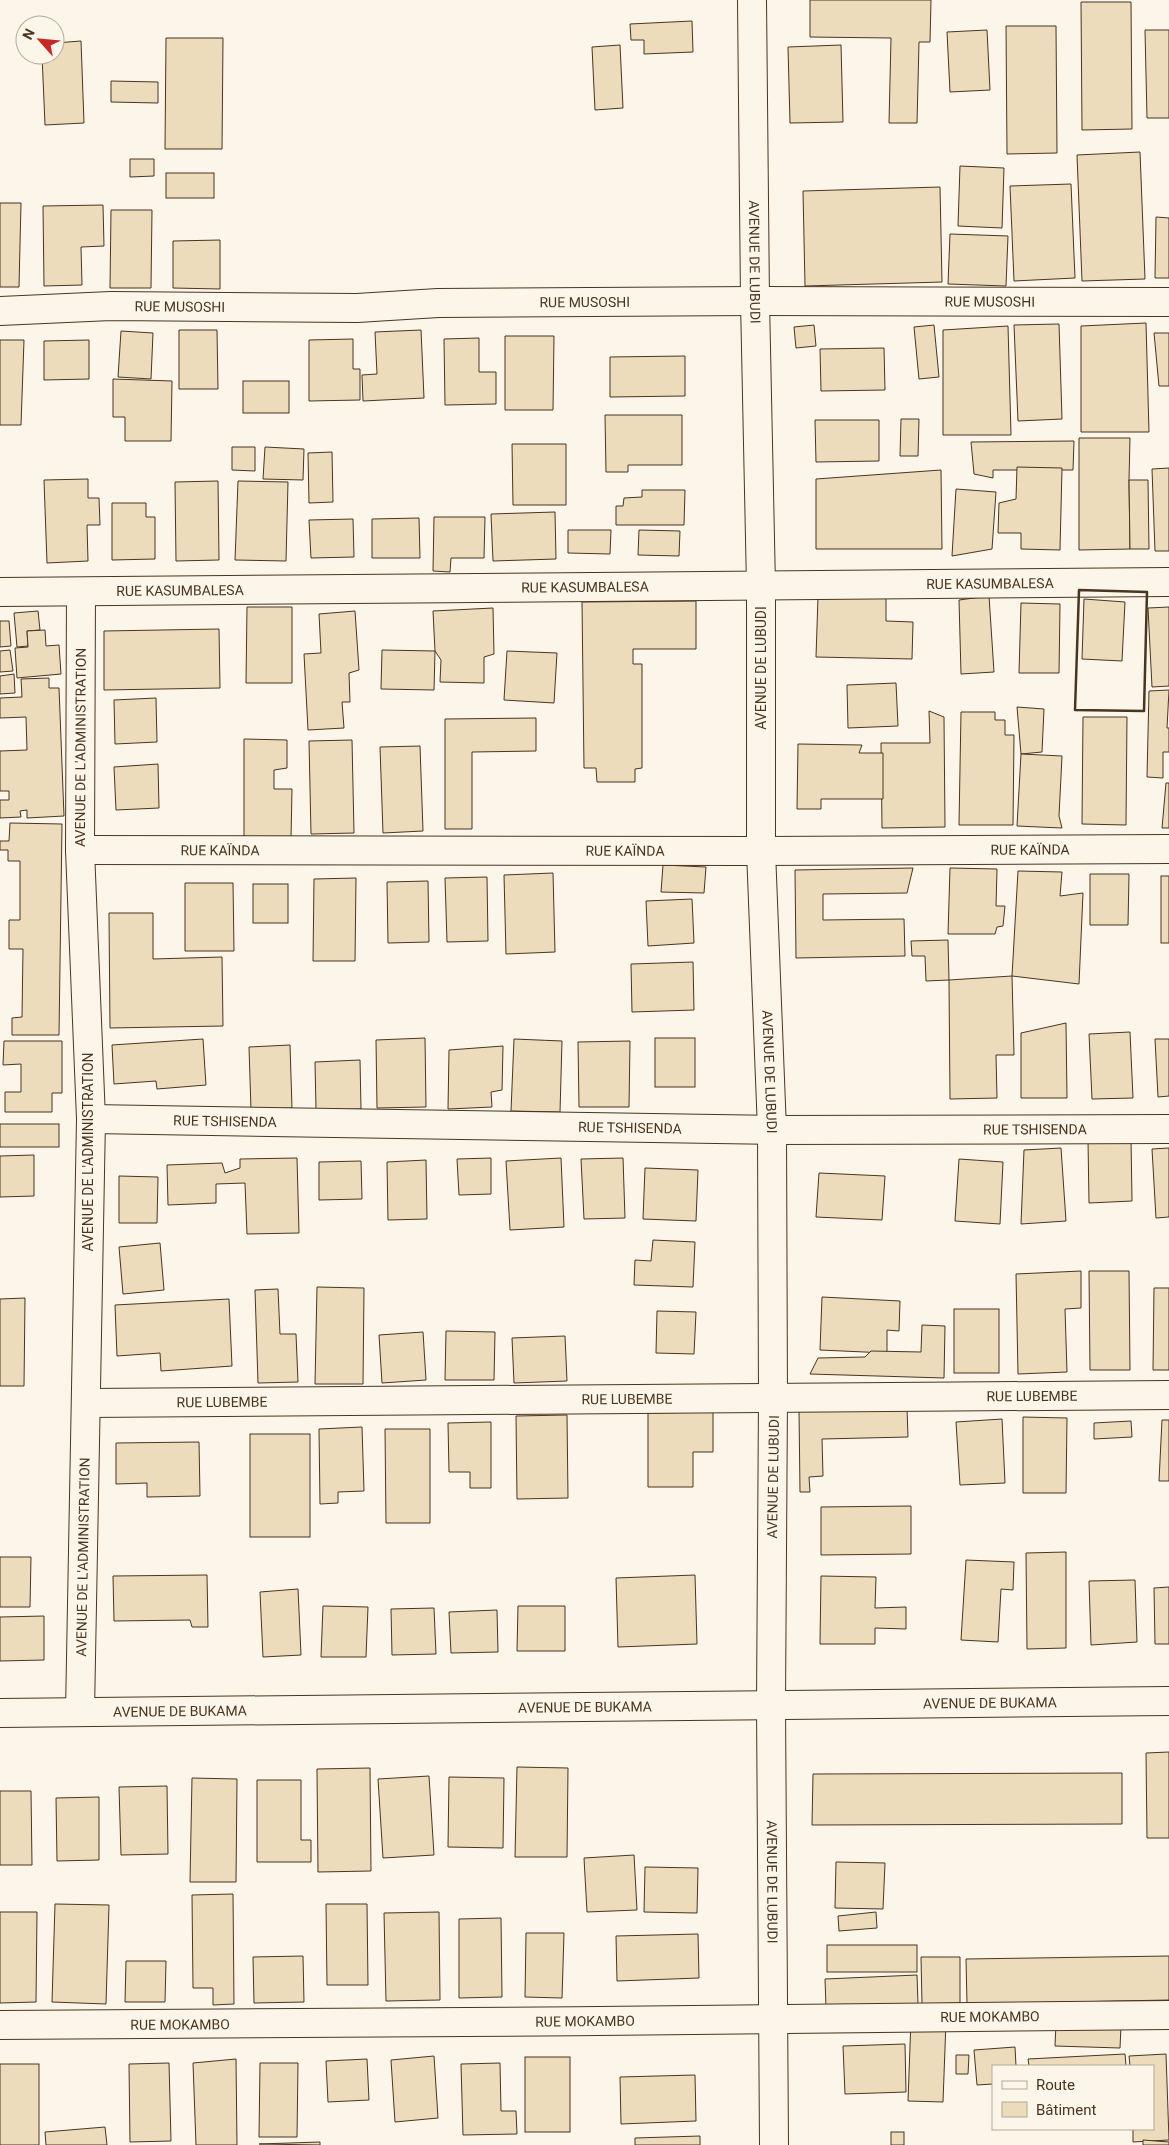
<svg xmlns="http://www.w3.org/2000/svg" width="1169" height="2145" viewBox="0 0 1169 2145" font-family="Roboto,sans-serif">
<rect width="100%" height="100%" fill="#fbf6e9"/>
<g fill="#ecdcbc" stroke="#4a3520">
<path d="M810,0h121l-1,42h-11l-2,81h-28l2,-85 -81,-1z"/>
<path d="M1081,2h50l1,127 -50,1z"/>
<path d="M692,21l1,31 -49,2v-14h-13l-1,-16z"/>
<path d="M1006,26h50l1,127 -50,1z"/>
<path d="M987,30l3,60 -40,2 -3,-60z"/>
<path d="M1145,30h24v88h-22z"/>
<path d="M166,38h57l-1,111h-57z"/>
<path d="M81,41l3,82 -39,2 -3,-70h13v-12z"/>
<path d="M620,45l3,63 -28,2 -3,-63z"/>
<path d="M841,45l2,77 -53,1 -2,-76z"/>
<path d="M111,81l47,1v21l-47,-1z"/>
<path d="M1140,152l5,127 -63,2 -5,-126z"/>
<path d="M130,159h24v17l-24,1z"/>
<path d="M960,166l44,2 -2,60 -44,-2z"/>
<rect x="166" y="173" width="48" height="25"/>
<path d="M1071,184l4,94 -61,3 -4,-95z"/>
<path d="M940,187l2,95 -137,4 -2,-95z"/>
<path d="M0,203h21l-2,84h-19z"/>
<path d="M103,205l1,41 -23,1 1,38 -38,1 -1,-80z"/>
<path d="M111,210h41l-1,78h-41z"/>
<path d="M1156,217l13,1v60h-14z"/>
<path d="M950,234l58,2 -2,50 -58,-2z"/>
<path d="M220,240v49l-47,-1v-47z"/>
<path d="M1146,323l3,109h-68v-106z"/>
<path d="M1059,324l3,95 -44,2 -4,-96z"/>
<path d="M814,325l2,21 -20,2 -2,-21z"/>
<path d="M934,325l5,52 -20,2 -5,-52z"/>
<path d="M1008,326l3,109h-68v-105z"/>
<path d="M179,330h38l1,59h-39z"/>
<path d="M421,330l3,68 -61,3 -1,-26 15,-1 -2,-42z"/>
<path d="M121,331l32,2 -2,46 -33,-2z"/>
<path d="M1154,333h15v53h-10z"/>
<path d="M505,336h49l-1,74h-48z"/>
<path d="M479,338v34h17v32l-51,1 -1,-66z"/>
<path d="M353,339v30h7v31l-51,1v-61z"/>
<path d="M0,340h24l-3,85h-21z"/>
<path d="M89,340v39l-45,1v-39z"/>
<path d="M884,348l1,42 -64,1 -1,-42z"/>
<path d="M685,356v40l-75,1v-40z"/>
<path d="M113,379l59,2 -1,60h-46v-24h-12z"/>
<rect x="243" y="381" width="46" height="32"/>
<path d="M605,415h77v50h-54v7h-22z"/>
<path d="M901,419h18l-1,37h-18z"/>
<path d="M815,420h64v41l-63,1z"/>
<path d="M1079,438h51l-1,42 1,69 -51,1z"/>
<path d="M1074,441l-1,29h-80v8l-19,-4 -3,-32z"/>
<path d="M512,444h54v61h-53z"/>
<path d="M232,447h23v24l-23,-1z"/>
<path d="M265,447l39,2 -1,31 -40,-1z"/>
<path d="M332,452l1,50 -24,1 -1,-50z"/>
<path d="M1017,467l45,1 -2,82 -39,-1v-16h-23l1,-30 17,-4z"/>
<path d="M1169,468v83h-14l-3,-82z"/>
<path d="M941,470l1,79h-126v-70z"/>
<path d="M88,479v19h11l1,27h-13l1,36 -41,2 -3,-83z"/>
<path d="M1129,480h19l1,69h-19z"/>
<path d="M218,481l1,79 -43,1 -1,-79z"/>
<path d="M238,481l50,1 -2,79 -51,-1z"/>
<path d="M956,489l40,3 -4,57 -40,7z"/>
<path d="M642,490h43l-1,35h-68v-19h7l1,-8 18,-1z"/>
<path d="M112,503h34v14h9v42l-43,1z"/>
<path d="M555,512l1,47 -63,2 -2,-47z"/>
<path d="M434,517h51l-1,41h-33l-1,14 -17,-1z"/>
<path d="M419,518l1,40h-48v-39z"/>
<path d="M353,519l1,38 -43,1 -2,-38z"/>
<path d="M568,530h43l-1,24 -42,-1z"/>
<path d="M639,530l41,1 -1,25 -41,-1z"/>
<path d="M989,596l5,76 -33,2 -2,-74z"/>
<path d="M818,597l68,1v23l27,1 -1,37 -96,-2z"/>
<path d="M1084,599l41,3 -3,59 -40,-2z"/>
<path d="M696,601v48h-63v15h9v104l-7,1v13h-38l-1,-14h-12l-2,-166z"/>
<path d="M1021,603l39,1 -1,69h-40z"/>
<path d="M247,607h45v76h-46z"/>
<path d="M1169,607v79l-17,1 -4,-79z"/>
<path d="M493,608l1,46 -10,3v26l-44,-1 1,-22 -6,-9 -2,-40z"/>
<path d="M38,611l2,19 -13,1 1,15 -11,1 -3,-34z"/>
<path d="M355,611l4,59 -10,3 1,29h-8l2,26 -36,2 -4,-76 17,-1 -2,-39z"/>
<path d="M0,621h9l2,25 -11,1z"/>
<path d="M219,629l1,59 -116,2v-59z"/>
<path d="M45,630l1,16 13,-1 2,29 -44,4 -2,-30 13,-1 -1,-16z"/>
<path d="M10,650l3,21 -13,1v-21z"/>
<path d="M382,650l53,1 -1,39 -53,-1z"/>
<path d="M507,651l50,2 -3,50 -50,-3z"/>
<path d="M14,674l1,19 -15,1v-18z"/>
<path d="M49,678v10h10l5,128 -37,2v-8l-7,1 1,6 -21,1v-18h9v-9h-9v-40l27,-1 -1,-33 -26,1v-20l22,-1 -1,-18z"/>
<path d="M896,683l2,43 -50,2 -1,-43z"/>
<path d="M1169,690l-2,38h2v24h-6v26l-16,-1 2,-86z"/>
<path d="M156,698l1,44 -42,2 -1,-44z"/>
<path d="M1017,707l27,2 -2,43 -21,2z"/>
<path d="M929,711l15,6 1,110 -63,1 -1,-85h49z"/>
<path d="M961,712h34v8h10v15h9l-1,90h-54z"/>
<path d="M1083,717h44l-1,108 -44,-1z"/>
<path d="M536,718v33l-64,1v77h-27v-110z"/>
<path d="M244,739l43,1v28l-13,2v19h18l-1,50h-47z"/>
<path d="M352,740l2,93 -43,1 -2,-93z"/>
<path d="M798,744l64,1 -3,8h24v46h-62v10h-24z"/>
<path d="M420,746l3,85 -40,2 -3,-86z"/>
<path d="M1021,754l41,2 -3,60 3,12 -45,-2z"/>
<path d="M158,764l1,44 -43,2 -2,-43z"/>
<path d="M1166,783h3v45h-7z"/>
<path d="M10,823l52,1 -3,211h-47v-17l10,-1 1,-68h-14v-29h11v-59h-12v-11h-8v-9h9z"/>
<path d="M663,865l43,2 -2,26 -43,-1z"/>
<path d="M913,868l-6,25 -84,1v26l81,-1 1,37 -109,2 -1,-88z"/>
<path d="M950,868l47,1 -1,37h9l-2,20 -6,1 -2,7h-47z"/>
<path d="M1018,871l44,1 -2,24 23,-3 -4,91 -67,-8z"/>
<path d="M553,873l2,79 -49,2 -2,-79z"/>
<path d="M1090,874h39l-1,51h-38z"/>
<rect x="1161" y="876" width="8" height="67"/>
<path d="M487,877l1,64 -41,1 -2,-64z"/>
<path d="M356,878l-1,83h-42l1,-82z"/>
<path d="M428,881l1,61 -41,1 -1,-61z"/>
<path d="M185,883h48l1,68h-49z"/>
<rect x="253" y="884" width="35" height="39"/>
<path d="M692,899l2,44 -46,3 -2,-45z"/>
<path d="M109,913h44v46l69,-2 1,69 -113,2z"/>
<path d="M948,940l1,40 -23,1 -1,-25h-13l-1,-15z"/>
<path d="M693,962l1,48 -62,2 -1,-48z"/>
<path d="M1012,976l2,79h-18l1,43 -47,1 -1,-119z"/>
<path d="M1066,1023l1,75h-46v-65z"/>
<path d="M1130,1032l3,66 -41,1 -3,-65z"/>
<path d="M425,1038l1,69 -49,1 -1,-68z"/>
<rect x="655" y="1038" width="40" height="49"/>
<path d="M203,1039l3,46 -49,4 -1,-8 -42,3 -2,-39z"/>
<path d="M514,1039l48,2 -2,71 -49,-1z"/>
<path d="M1155,1039h14v57l-11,1z"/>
<path d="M4,1041h58v52h-10v19h-47v-20h16v-28l-18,1z"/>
<path d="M630,1041l-1,66h-50l-1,-65z"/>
<path d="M290,1045l2,63 -41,2 -2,-63z"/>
<path d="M503,1046l-1,44 -11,2 1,15 -44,2 1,-59z"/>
<path d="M360,1060l1,49 -45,1 -1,-48z"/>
<rect x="0" y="1124" width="59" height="23"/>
<path d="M1131,1139l1,62 -43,2 -1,-62z"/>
<path d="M1061,1148l5,73 -45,3 3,-74z"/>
<path d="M1169,1148v69l-13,1 -4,-69z"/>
<path d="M34,1155v41l-34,1v-41z"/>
<path d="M297,1158l2,75 -52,1 -2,-51 -29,1v19l-48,2 -1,-40 55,-2 3,10 15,-5v-9z"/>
<path d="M491,1158v36l-32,1 -2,-36z"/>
<path d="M561,1158l3,69 -54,3 -4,-69z"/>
<path d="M623,1158l2,60 -41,1 -3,-60z"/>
<path d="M959,1159l44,3 -3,62 -45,-3z"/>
<path d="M426,1160l1,59 -39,1 -1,-58z"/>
<path d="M361,1161l1,38 -43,1v-38z"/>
<path d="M645,1168l53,2 -2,51 -53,-2z"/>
<path d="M819,1173l66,3 -3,44 -66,-3z"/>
<path d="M119,1176l39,1 -1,46h-38z"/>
<path d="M653,1240l42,2 -2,45 -59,-2 1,-25 16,1z"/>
<path d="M160,1243l4,47 -41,4 -4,-47z"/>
<path d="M1081,1271v37l-16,1 2,63 -49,2 -2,-100z"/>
<path d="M1089,1271h40l1,99h-40z"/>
<path d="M317,1287l47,1 -1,96h-48z"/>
<path d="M1154,1288h15v82h-16z"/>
<path d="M278,1289l2,45h16l2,48 -40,1 -3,-93z"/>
<path d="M822,1297l78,4 -1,30 -12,-1v23l-67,-3z"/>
<path d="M25,1298l-1,88h-24v-87z"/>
<path d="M229,1299l3,67 -71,5 -1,-18 -43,3 -2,-51z"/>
<rect x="954" y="1309" width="45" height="64"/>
<path d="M657,1311l39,1 -2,42 -38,-1z"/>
<path d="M922,1325l23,1 -1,52 -134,-4 8,-16 47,-1 6,-6 50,1z"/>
<path d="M446,1331l49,1 -1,48h-49z"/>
<path d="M423,1332l3,48 -44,3 -3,-48z"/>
<path d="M565,1336l2,45 -53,2 -2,-45z"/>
<path d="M907,1408l1,29 -86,2 1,37 -14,1 1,15h-10l-1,-82z"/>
<path d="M713,1412v40h-20v35h-45v-74z"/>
<path d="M567,1415l1,83 -51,1 -1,-83z"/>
<path d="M1023,1417l44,1 -1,75h-43z"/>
<path d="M1002,1419l3,64 -45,2 -4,-63z"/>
<path d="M1162,1420h7v61h-10z"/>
<path d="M1131,1421l1,16 -38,2v-16z"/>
<path d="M491,1422v66h-21v-16h-21l-1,-49z"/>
<path d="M362,1427l2,64 -26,1v11l-18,1 -1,-75z"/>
<path d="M385,1429h45v94h-44z"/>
<rect x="250" y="1434" width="60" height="103"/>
<path d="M199,1442l1,54 -53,1v-14l-31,1v-41z"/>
<path d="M911,1506v48l-90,1v-48z"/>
<path d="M1066,1552v96l-39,1 -1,-96z"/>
<path d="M0,1557h31l-1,50h-30z"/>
<path d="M966,1560l48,2 -1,28 -12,-1 -3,53 -37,-2z"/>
<path d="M207,1575l1,52h-16l-2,-7 -76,1 -1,-45z"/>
<path d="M695,1575l2,69 -79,3 -2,-69z"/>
<path d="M821,1576l55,1 -1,31 31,-1v22l-31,-1v16h-55z"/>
<path d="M1135,1580l2,62 -46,3 -2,-64z"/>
<path d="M1169,1587v57h-14l-1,-56z"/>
<path d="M298,1589l3,66 -38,2 -3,-65z"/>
<path d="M323,1606l45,1 -2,50h-45z"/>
<path d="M518,1606h47v45h-48z"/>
<path d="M434,1608l2,46 -44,1 -1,-46z"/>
<path d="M497,1610l1,42 -47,1 -2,-41z"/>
<path d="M44,1616v44l-44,1v-44z"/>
<path d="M1169,1752v86h-22l-1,-85z"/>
<path d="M517,1767l51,1 -1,89h-52z"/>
<path d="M370,1768l1,103 -53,1 -1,-103z"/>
<path d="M1122,1773v51l-310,1 1,-51z"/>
<path d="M429,1776l5,79 -51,3 -5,-79z"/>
<path d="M449,1777l55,1 -1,70 -55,-1z"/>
<path d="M192,1778l45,1 -1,103h-46z"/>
<path d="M257,1780h44v60h10v22h-54z"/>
<path d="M167,1786l1,68 -47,1 -2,-68z"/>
<path d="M0,1791h31l1,74h-32z"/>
<path d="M99,1797v63l-42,1 -1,-63z"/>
<path d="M634,1855l3,55 -50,2 -3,-54z"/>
<path d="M836,1862l49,1 -2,46 -48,-1z"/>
<path d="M645,1867l53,1 -1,45 -53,-1z"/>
<path d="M233,1894l1,110 -21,1v-17h-20l-1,-93z"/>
<path d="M55,1904l54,1 -3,99 -54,-2z"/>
<path d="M326,1904h41l1,81h-41z"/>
<path d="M0,1912h37l-1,90 -36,1z"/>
<path d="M439,1912l1,88 -54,1 -2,-88z"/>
<path d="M876,1912l1,16 -38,3 -1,-15z"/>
<path d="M501,1918l1,79 -43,1v-79z"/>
<path d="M526,1933h38l-2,65 -37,-1z"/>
<path d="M698,1934l1,44 -82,3 -1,-45z"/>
<rect x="827" y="1945" width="90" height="27"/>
<path d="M303,1956l1,46 -50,1 -1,-46z"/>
<path d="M1169,1956v44l-202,4 -1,-45z"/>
<path d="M921,1957h39v46l-38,1z"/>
<path d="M126,1961h40l-1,41h-40z"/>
<path d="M917,1975l1,29 -92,3 -1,-28z"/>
<path d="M911,2020l35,1 -3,81 -35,-1z"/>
<path d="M1056,2024l65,2 -1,22 -65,-2z"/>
<path d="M905,2044l1,48 -61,2 -2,-48z"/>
<path d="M1015,2047l1,19h-23v18l-16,1 -3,-35z"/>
<path d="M1125,2054l1,12h-97l-1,-7z"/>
<path d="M1166,2054l3,86 -36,2v-13h20v-63h-23l-1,-10z"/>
<path d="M956,2055h13l-1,19h-12z"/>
<path d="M434,2056l4,62 -43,4 -4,-62z"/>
<rect x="525" y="2057" width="45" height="75"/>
<path d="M236,2059l1,86h-41l-3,-82z"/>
<path d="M367,2059l2,41 -41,2 -2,-41z"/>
<path d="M169,2063l2,78 -41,1 -1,-78z"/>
<path d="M260,2063h38l-1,74h-38z"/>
<path d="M500,2063l1,48h15l1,23 -54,1 -2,-71z"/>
<rect x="0" y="2064" width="39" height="81"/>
<path d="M695,2075l1,46 -75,3 -1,-47z"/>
<path d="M105,2127l2,18h-61l-1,-13z"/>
<rect x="891" y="2132" width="13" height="13"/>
<path d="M700,2136v9h-65v-7z"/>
<path d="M1143,2140l26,2v3h-26z"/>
<path d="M320,2142v3l-61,-1z"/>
</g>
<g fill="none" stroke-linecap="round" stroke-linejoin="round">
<defs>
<g id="minor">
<path id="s1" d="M752,0l3,301 6,285v265l11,279 1,268 -2,307 3,440"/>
<path id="s2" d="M0,311l111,-5 246,2 81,-5 317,-2 414,1"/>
<path id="s3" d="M0,592l1169,-10"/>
<path id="s4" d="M80,850l681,1 408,-2"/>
<path id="s5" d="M91,1119l681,11 397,-1"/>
<path id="s6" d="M86,1403l1083,-8"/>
<path id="s7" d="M80,1712l11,-593 -11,-269 1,-258"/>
<path id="s8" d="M0,1713l1169,-12"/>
<path id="s9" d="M0,2025c390,0 779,-7 1169,-10"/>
</g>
</defs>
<use href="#minor" stroke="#4a3520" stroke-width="30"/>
<use href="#minor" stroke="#fbf6e9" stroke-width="28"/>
<path stroke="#4a3520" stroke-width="2.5" d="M1079,590l68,2 -3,119 -69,-1z"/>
</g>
<g text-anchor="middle" stroke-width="4" stroke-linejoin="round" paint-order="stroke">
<g font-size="14" fill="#4a3520" stroke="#fbf6e9">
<text dy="5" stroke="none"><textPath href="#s1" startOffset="262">AVENUE DE LUBUDI</textPath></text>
<text dy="5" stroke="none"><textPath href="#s2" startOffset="585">RUE MUSOSHI</textPath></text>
<text dy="5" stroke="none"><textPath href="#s2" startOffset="990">RUE MUSOSHI</textPath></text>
<text dy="5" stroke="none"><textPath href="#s2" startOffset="180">RUE MUSOSHI</textPath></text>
<text dy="5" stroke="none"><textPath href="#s3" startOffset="990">RUE KASUMBALESA</textPath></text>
<text dy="5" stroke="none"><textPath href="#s3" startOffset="585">RUE KASUMBALESA</textPath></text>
<text dy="5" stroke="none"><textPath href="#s3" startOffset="180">RUE KASUMBALESA</textPath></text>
<text transform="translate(761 668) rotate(-90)" y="5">AVENUE DE LUBUDI</text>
<text dy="5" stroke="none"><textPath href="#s7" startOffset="965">AVENUE DE L'ADMINISTRATION</textPath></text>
<text dy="5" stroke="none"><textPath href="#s4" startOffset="140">RUE KAÏNDA</textPath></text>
<text dy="5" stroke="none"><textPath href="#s4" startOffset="950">RUE KAÏNDA</textPath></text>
<text dy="5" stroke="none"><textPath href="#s4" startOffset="545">RUE KAÏNDA</textPath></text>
<text dy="5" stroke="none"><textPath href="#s1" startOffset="1072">AVENUE DE LUBUDI</textPath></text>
<text dy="5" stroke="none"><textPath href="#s5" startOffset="134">RUE TSHISENDA</textPath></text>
<text dy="5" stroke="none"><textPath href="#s5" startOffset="539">RUE TSHISENDA</textPath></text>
<text dy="5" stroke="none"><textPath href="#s5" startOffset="944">RUE TSHISENDA</textPath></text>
<text transform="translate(88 1152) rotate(-90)" y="5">AVENUE DE L'ADMINISTRATION</text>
<text dy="5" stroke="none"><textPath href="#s6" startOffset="946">RUE LUBEMBE</textPath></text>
<text dy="5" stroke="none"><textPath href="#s6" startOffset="541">RUE LUBEMBE</textPath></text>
<text dy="5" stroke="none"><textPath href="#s6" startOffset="136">RUE LUBEMBE</textPath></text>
<text transform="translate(773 1477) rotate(-89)" y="5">AVENUE DE LUBUDI</text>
<text dy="5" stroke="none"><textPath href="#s7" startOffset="155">AVENUE DE L'ADMINISTRATION</textPath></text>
<text dy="5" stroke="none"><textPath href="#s8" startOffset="990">AVENUE DE BUKAMA</textPath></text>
<text dy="5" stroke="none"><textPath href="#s8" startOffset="585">AVENUE DE BUKAMA</textPath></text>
<text dy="5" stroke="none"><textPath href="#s8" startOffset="180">AVENUE DE BUKAMA</textPath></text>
<text dy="5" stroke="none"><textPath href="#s1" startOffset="1882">AVENUE DE LUBUDI</textPath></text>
<text dy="5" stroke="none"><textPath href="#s9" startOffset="990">RUE MOKAMBO</textPath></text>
<text dy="5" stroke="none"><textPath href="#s9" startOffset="585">RUE MOKAMBO</textPath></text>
<text dy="5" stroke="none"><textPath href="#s9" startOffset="180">RUE MOKAMBO</textPath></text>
</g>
</g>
<rect x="992" y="2065" width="162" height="65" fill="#fbf6e9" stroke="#b4a999"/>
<rect x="1002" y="2081" width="25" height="8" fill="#fbf6e9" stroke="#b4a999"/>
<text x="1036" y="2090" font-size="15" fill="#4a3520">Route</text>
<rect x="1002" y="2102" width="25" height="15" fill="#ecdcbc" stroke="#b4a999"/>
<text x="1036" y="2115" font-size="15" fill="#4a3520">Bâtiment</text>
<g transform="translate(40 40) rotate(297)"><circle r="24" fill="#fbf6e9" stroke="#b4a999"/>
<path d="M0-4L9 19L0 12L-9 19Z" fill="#c62828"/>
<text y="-8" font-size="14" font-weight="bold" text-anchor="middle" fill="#4a3520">N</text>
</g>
</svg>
